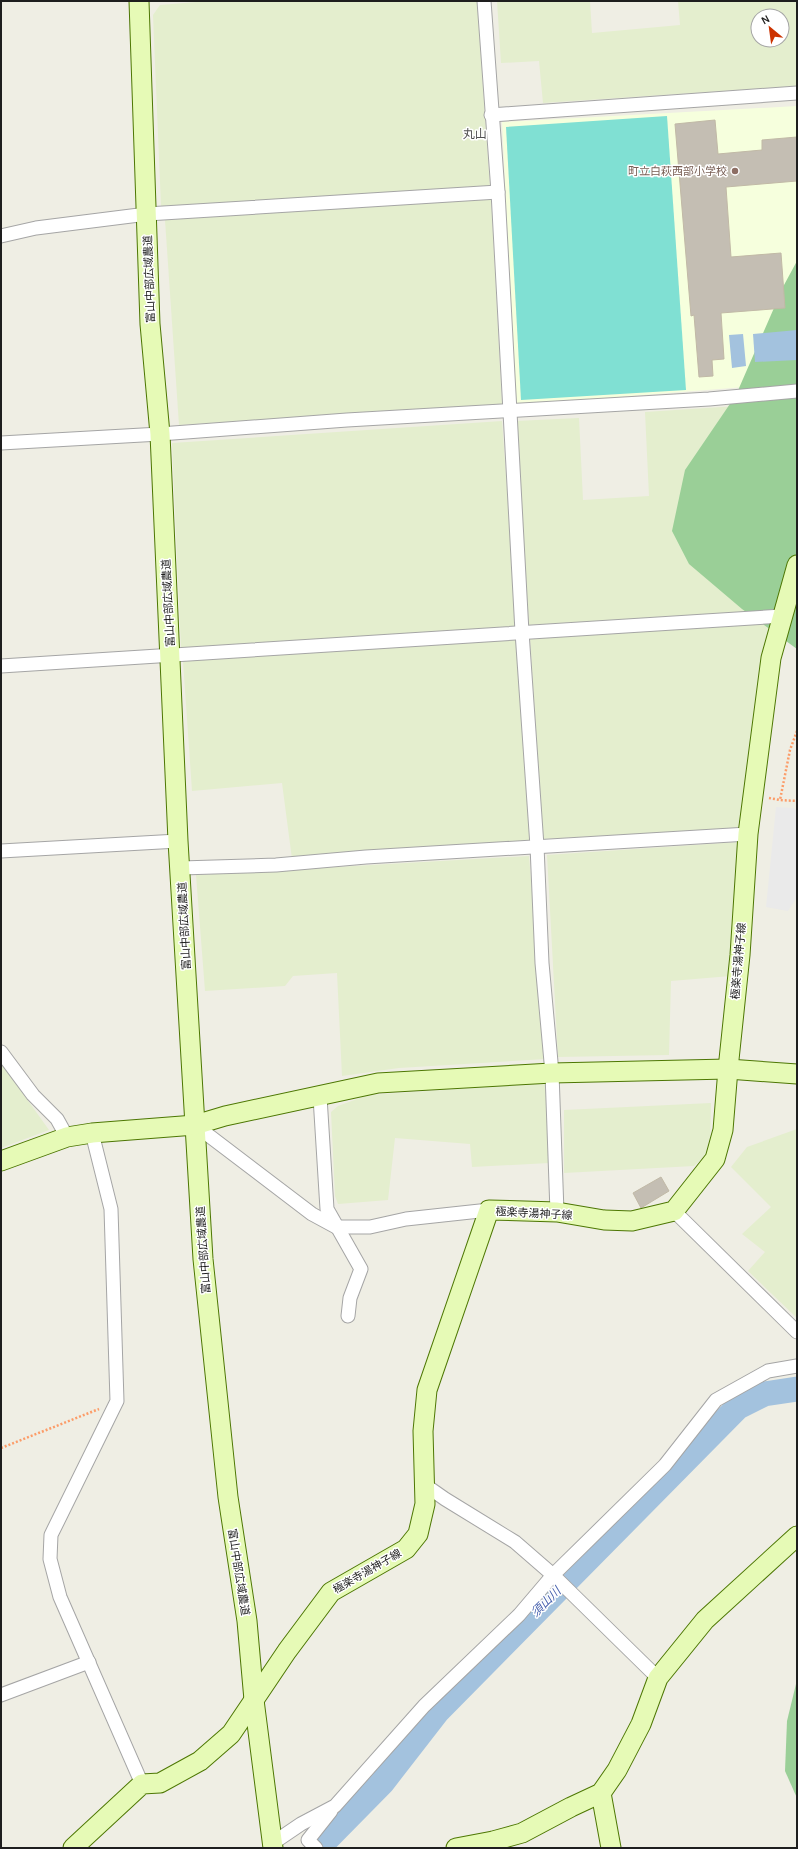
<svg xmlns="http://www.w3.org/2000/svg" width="798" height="1849" viewBox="0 0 798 1849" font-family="Karla,'Noto Sans JP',sans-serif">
<rect width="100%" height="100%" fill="#efeee4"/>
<path fill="#f6ffdd" d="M797,106v277l-281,22 -14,-283z"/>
<g fill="#e4eece" fill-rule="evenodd">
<path d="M208,1h269l13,187 -329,18 -8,-191 7,-10z"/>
<path d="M497,1h93l2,32 88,-8 -2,-24h119v85l-254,17 -4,-42 -38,2zM758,16h24v24h-24z"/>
<path d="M491,198l11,207 -323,20 -14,-205z"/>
<path d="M797,402l-22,208 -246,15 -13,-204 63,-3 4,82 66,-4 -4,-84z"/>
<path d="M502,421l15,206 -336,21 -9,-205z"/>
<path d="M776,621l-33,207 -200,11 -13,-202z"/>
<path d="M518,637l16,204 -242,18 -10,-76 -90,8 -9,-130z"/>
<path d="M738,842l-7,134 -60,5 -2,74 -111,2 -11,-202z"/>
<path d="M529,856l17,203 -147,9 -57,8 -5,-103 -44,3 -8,10 -80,5 -9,-116z"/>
<path d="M1,1063l48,67 -48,18z"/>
<path d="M548,1083l1,80 -77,4 -2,-23 -75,-6 -7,62 -50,4 -3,-8 -4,-84 7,-6 30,-11z"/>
<path d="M711,1103l-1,49 -16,14 -130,7v-63z"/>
<path d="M797,1129v189l-49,-47 17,-19 -23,-18 29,-27 -40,-40 16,-20z"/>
</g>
<g fill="#9acf97">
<path d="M797,261v388l-55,-40 -53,-45 -17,-33 13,-61 51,-75 48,-110z"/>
<path d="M797,1680v118l-12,-27 2,-50z"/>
</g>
<path fill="#80e0d3" d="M667,116l19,274 -165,10 -15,-273z"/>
<path fill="#eaeaea" d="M776,807l17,1 4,2v87l-9,14 -22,-4z"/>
<g fill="#a3c2de">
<path d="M797,330v30l-42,2 -2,-28z"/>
<path d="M743,334l3,32 -14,2 -3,-33z"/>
</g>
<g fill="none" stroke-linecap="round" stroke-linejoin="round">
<path stroke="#a3c2de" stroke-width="25" d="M318,1848l64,-65 55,-71 301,-305 26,-13 33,-5"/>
</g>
<g fill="#c4beb3" stroke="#c1b9a6">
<path d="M715,120l3,34 44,-4v-10l35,-3v44l-71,6 5,70 50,-4 4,55 -64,5 3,46 -12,1 1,16 -14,1 -5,-62 -3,1 -16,-192z"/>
<path d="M661,1177l8,14 -28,17 -8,-15z"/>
</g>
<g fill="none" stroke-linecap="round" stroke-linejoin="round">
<defs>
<g id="street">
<path d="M484,1l14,191 24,440 15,214 5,117 10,110 5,139"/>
<path d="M491,115l306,-22"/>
<path d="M1,236l35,-8 111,-14 351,-22"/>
<path d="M1,443l159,-9 187,-14 362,-21 88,-8"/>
<path d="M1,666l781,-50"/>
<path d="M1,851l177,-10"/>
<path d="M181,868l95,-3 90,-8 382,-23"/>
<path d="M1,1052l32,43 24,24 10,18"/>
<path d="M320,1097l7,112 34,60 -11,29 -2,18"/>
<path d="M195,1125l117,89 24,13h34l36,-8 83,-9"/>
<path d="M92,1133l19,76 6,192 -66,134 -1,24 10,38 82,187"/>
<path d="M674,1211l123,121"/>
<path d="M425,1485l20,14 70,43 38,33 105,103"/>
<path d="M1,1695l88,-33"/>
<path d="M273,1843l28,-19 34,-18 89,-100 95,-91 34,-40 112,-110 51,-65 52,-29 29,-5"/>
<path d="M316,1848l-8,-8 23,-29"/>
</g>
<g id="secondary">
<path d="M139,1l11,323 10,110 18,407 25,418 25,238 19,124 7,79 19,148"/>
<path d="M1,1161l66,-24 25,-4 103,-8 30,-9 153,-33 174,-10 176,-4 69,5"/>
<path d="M601,1793l10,55"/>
<path d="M73,1848l69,-64 18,-1 40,-22 31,-27 56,-83 44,-59 75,-43 12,-15 7,-30 -2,-73 4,-41 62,-180 68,2 47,8 28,1 42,-10 41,-52 8,-29 5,-61 12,-114 8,-121 23,-176 26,-93"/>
<path d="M456,1848l37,-7 29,-8 49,-26 30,-14 16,-23 24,-46 17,-46 47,-58 92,-84"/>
</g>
</defs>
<use href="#street" stroke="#a5a5a5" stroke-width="15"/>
<use href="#secondary" stroke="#4d7703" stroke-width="21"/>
<g stroke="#fc9c68" stroke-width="2.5" stroke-dasharray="2 2" stroke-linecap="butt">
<path d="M797,731l-7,19 -10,50 17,1"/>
<path d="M769,798l11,2"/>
<path d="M1,1448l98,-39"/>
</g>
<use href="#street" stroke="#fff" stroke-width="13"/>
<use href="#secondary" stroke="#e6fab6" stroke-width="19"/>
</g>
<circle fill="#8d6e63" stroke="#fff" stroke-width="1.5" cx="735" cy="171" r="4"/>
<g text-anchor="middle" stroke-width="3" stroke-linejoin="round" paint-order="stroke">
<g font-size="11" fill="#785e54" stroke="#fff" text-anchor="end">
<text x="727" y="175">町立白萩西部小学校</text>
</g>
<g font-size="11" fill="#1e1e1e" stroke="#fff">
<text transform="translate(149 279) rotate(-92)" y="4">富山中部広域農道</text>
<text transform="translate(168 603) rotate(-93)" y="4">富山中部広域農道</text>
<text transform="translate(184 926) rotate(-93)" y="4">富山中部広域農道</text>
<text transform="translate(738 961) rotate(-85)" y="4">極楽寺湯神子線</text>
<text transform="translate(534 1213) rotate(3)" y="4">極楽寺湯神子線</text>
<text transform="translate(203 1250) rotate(-94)" y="4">富山中部広域農道</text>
<text transform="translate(367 1571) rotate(-30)" y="4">極楽寺湯神子線</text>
<text transform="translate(239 1572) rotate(81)" y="4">富山中部広域農道</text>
</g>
<g font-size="12" fill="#515151" stroke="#fff">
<text x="475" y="138">丸山</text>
</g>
<g font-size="12" font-style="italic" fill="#4862af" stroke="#fff">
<text transform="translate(546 1602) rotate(-45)" y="4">須山川</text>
</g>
</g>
<rect width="798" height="1849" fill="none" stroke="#1e1e1e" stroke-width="4"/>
<g transform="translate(770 28) rotate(331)"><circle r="19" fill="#ffffff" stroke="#a5a5a5"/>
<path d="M0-3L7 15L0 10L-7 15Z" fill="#cc3300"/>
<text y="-6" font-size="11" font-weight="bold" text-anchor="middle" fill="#1e1e1e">N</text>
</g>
</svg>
